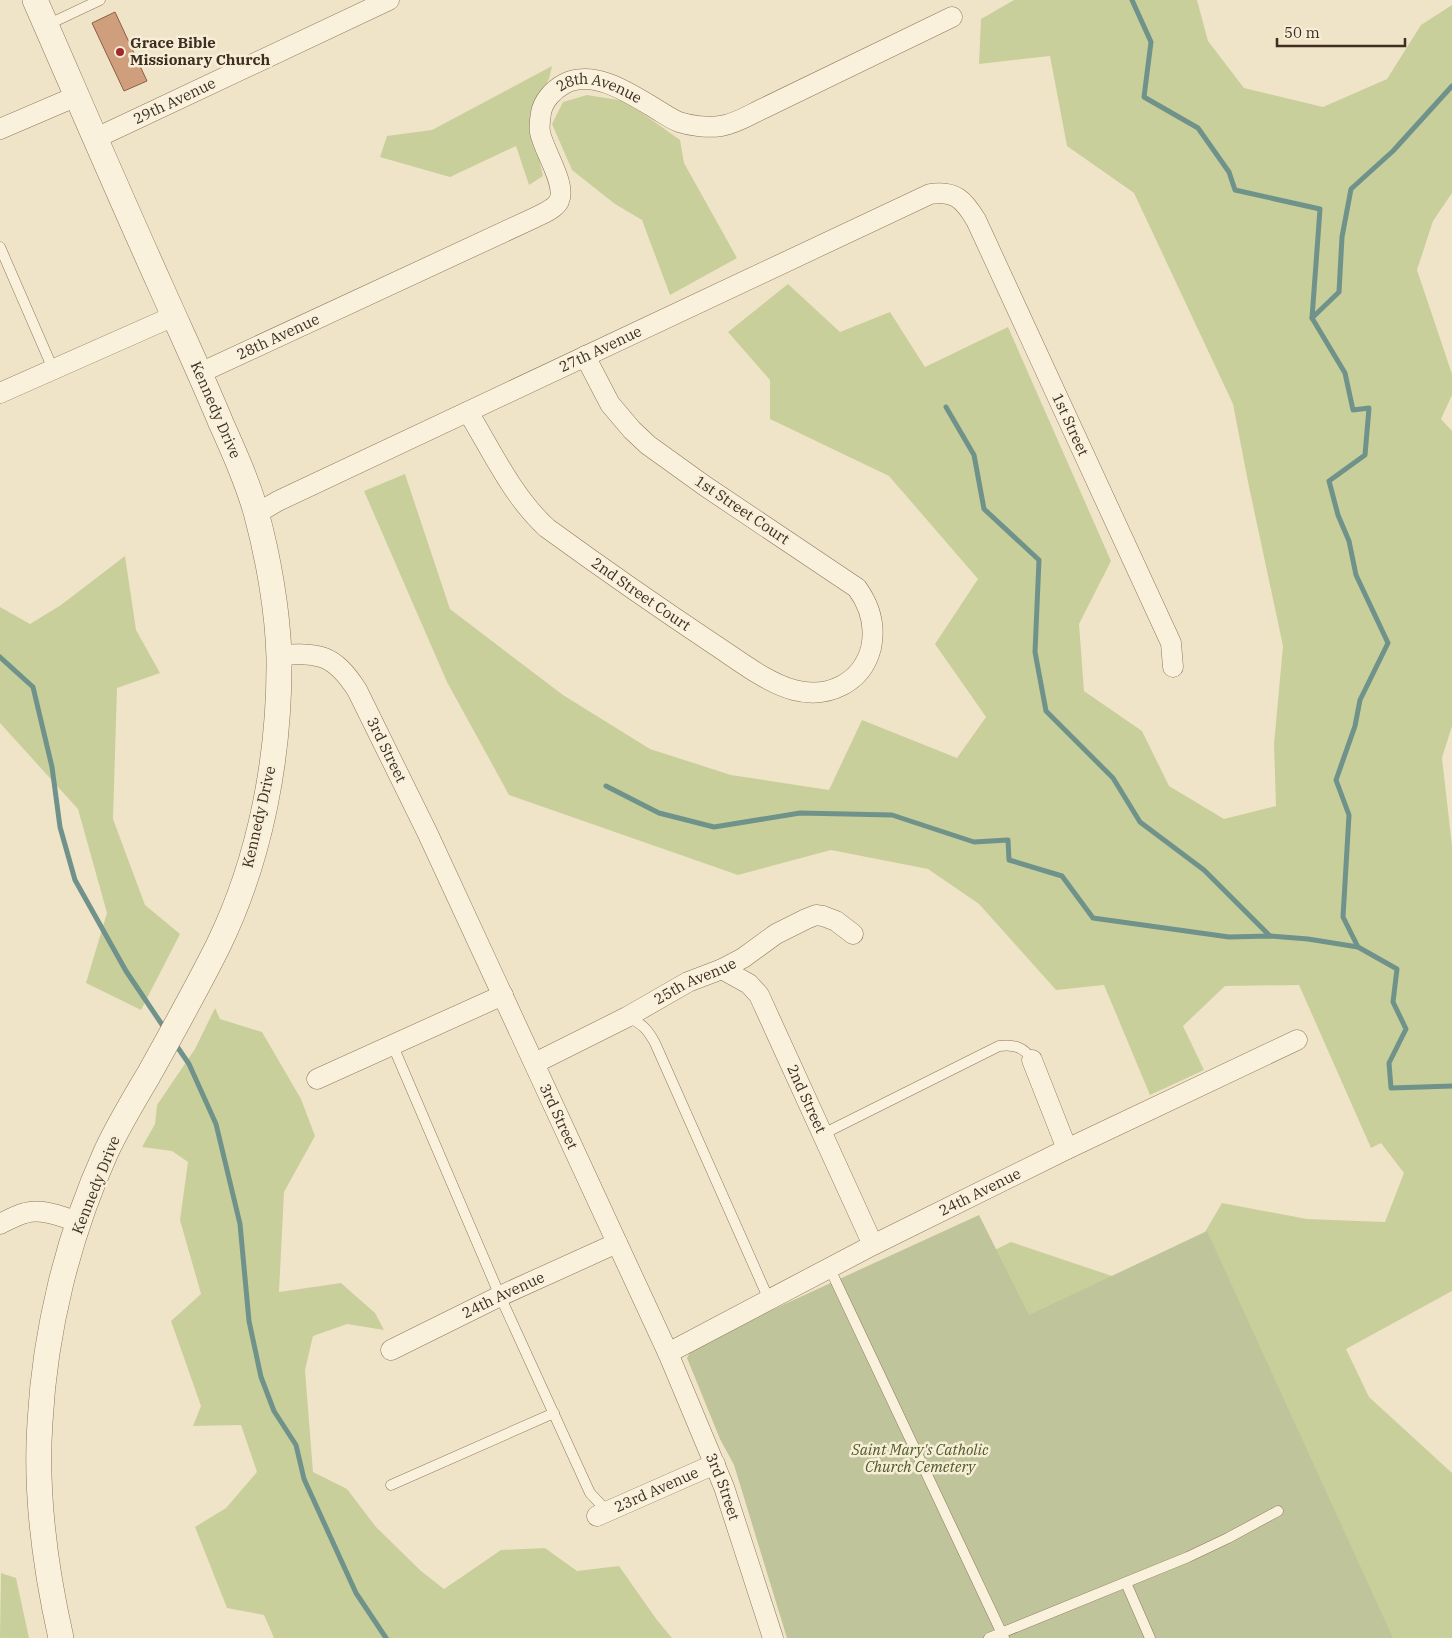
<svg xmlns="http://www.w3.org/2000/svg" width="1452" height="1638" viewBox="0 0 1452 1638" font-family="'IBM Plex Serif',serif">
<rect width="100%" height="100%" fill="#f0e4c8"/>
<g fill="#c9cf9b">
<path d="M1014,0h183l11,41 36,47 79,19 64,-28 34,-54 31,-20v188l-19,28 -16,49 35,104v21l-11,24 11,12v295l-10,32 10,88v445l-106,58 23,48 83,76v165h-100l-286,-253 -92,-125 37,-18 116,39 51,-3 44,-75 85,16 78,3 19,-49 -23,-30 -10,5 -72,-163 -74,1 -42,40 21,44 -54,25 -46,-110 -48,5 -77,-86 -51,-35 -97,-19 -93,25 -229,-80 -62,-113 -83,-191 41,-17 45,135 113,86 87,54 81,26 98,15 33,-70 95,38 29,-41 -51,-73 43,-65 -89,-103 -119,-57v-39l-42,-48 60,-48 52,48 50,-20 35,55 83,-40 103,234 -32,63 5,67 58,40 27,55 55,33 52,-13 -2,-62 9,-98 -35,-164 -15,-78 -99,-211 -67,-47 -17,-90 -71,8 2,-45z"/>
<path d="M552,66l-3,13 -19,38 13,59 -14,9 -13,-39 -66,31 -70,-20 7,-21 45,-6z"/>
<path d="M587,95l38,6 55,39 4,23 53,95 -67,37 -28,-75 -27,-16 -43,-34 -20,-46 11,-22z"/>
<path d="M125,556l11,74 24,43 -43,15 -4,131 32,86 35,29 -39,76 -55,-27 21,-70 -29,-104 -78,-86v-116l30,17 31,-19z"/>
<path d="M215,1008l5,11 42,13 39,67 14,37 -31,56 -5,100 62,-9 34,30 9,17 -37,-6 -34,12 -8,34 8,102 34,17 29,38 45,44 23,18 57,-39 44,-2 32,23 42,-5 38,54 15,18h-398l-10,-23 -37,-7 -32,-81 31,-19 31,-36 -16,-47 -48,1 8,-20 -30,-85 30,-27 -21,-74 8,-58 -16,-11 -30,-4 13,-23 2,-19 38,-56z"/>
<path d="M1,1573l15,5 13,60h-29z"/>
</g>
<path fill="#bfc49a" d="M979,1215l50,100 178,-84 186,407h-606l-53,-173 -14,-26 -33,-81 3,-6 25,-16z"/>
<g fill="none" stroke-linecap="round" stroke-linejoin="round">
<g stroke="#6f938a" stroke-width="5">
<path d="M1132,0l19,42 -7,55 54,31 31,44 6,18 85,19 -8,109 33,55 8,37 16,-2 -4,47 -36,26 9,34 11,26 7,34 32,68 -28,57 -5,26 -19,54 13,35 -6,102 15,30 39,22 -4,33 13,27 -17,34 2,25 61,-2"/>
<path d="M1312,318l27,-26 3,-55 9,-48 42,-38 59,-65"/>
<path d="M946,407l28,48 10,54 55,51 -4,92 11,59 67,67 27,44 64,48 66,66"/>
<path d="M0,657l33,30 19,80 8,60 15,53 51,91 39,58"/>
<path d="M606,786l53,27 55,14 86,-14 92,2 82,27 34,-2 1,20 53,16 31,42 136,19 41,-1 38,3 50,8"/>
<path d="M174,1042l15,22 27,60 24,100 9,97 12,56 13,34 22,34 8,34 52,114 30,45"/>
</g>
</g>
<path fill="#cf9f7d" stroke="#8d5f41" d="M115,12l32,69 -23,10 -32,-68z"/>
<g fill="none" stroke-linecap="round" stroke-linejoin="round">
<defs>
<g id="service">
<path d="M47,25l53,-25"/>
<path d="M0,247l53,122"/>
<path d="M627,1017c15,6 21,13 28,26l111,250 6,6"/>
<path d="M393,1046l107,250 90,197 18,19"/>
<path d="M823,1134l176,-88c15,-2 25,1 33,14"/>
<path d="M830,1269l174,369"/>
<path d="M391,1485l163,-72"/>
<path d="M1126,1583l24,55"/>
<path d="M989,1638l199,-81 40,-19 50,-27"/>
</g>
<g id="minor">
<path d="M0,129l77,-33"/>
<path id="s1" d="M94,139l295,-139"/>
<path id="s2" d="M200,373l334,-155c8,-4 21,-9 25,-17 8,-17 -16,-51 -19,-69 -1,-6 0,-13 1,-19 2,-12 12,-23 23,-29 29,-16 67,10 92,25 7,4 15,10 23,13 12,4 29,6 42,4 14,-2 27,-10 39,-16l192,-93"/>
<path d="M0,393l174,-77"/>
<path id="s3" d="M468,412c24,39 44,84 79,116 55,40 111,79 168,117 23,15 52,38 79,45 34,9 68,-7 77,-42 5,-23 -1,-42 -14,-60l-152,-102 -57,-41 -16,-15 -22,-26 -25,-48"/>
<path id="s4" d="M256,514l22,-13 652,-307c25,-4 34,6 46,26l195,423 2,24"/>
<path id="s5" d="M279,655c40,-2 54,-2 78,35l70,142 241,521 56,134 49,151"/>
<path id="s6" d="M722,969l27,15 10,11 114,250"/>
<path d="M1032,1060l35,89"/>
<path id="s7" d="M535,1063l92,-46 61,-35 34,-13 21,-11 33,-24 30,-15 10,-4 7,1 13,5 17,13"/>
<path d="M317,1079l186,-84"/>
<path d="M0,1224c8,-4 17,-9 25,-11 18,-5 37,4 54,9"/>
<path id="s8" d="M391,1350l109,-54 117,-53"/>
<path id="s9" d="M668,1353l205,-108 194,-96 230,-109"/>
<path id="s10" d="M597,1516l118,-52"/>
</g>
<g id="tertiary">
<path id="s11" d="M35,0c42,96 83,192 126,287 20,45 41,90 60,136 13,29 26,58 35,89 12,44 22,100 23,146 1,97 -18,200 -61,288 -22,44 -46,87 -70,130 -15,25 -30,50 -42,76 -38,84 -61,178 -66,270 -5,72 5,145 21,216"/>
</g>
</defs>
<use href="#service" stroke="#8d765c" stroke-width="11"/>
<use href="#minor" stroke="#8d765c" stroke-width="21"/>
<use href="#tertiary" stroke="#8d765c" stroke-width="26"/>
<use href="#service" stroke="#faf1dc" stroke-width="10"/>
<use href="#minor" stroke="#faf1dc" stroke-width="20"/>
<use href="#tertiary" stroke="#faf1dc" stroke-width="25"/>
</g>
<circle fill="#9e2a2b" stroke="#f7eed8" stroke-width="2" cx="120" cy="52" r="5"/>
<g text-anchor="middle" stroke-width="5" stroke-linejoin="round" paint-order="stroke">
<g font-size="15" font-weight="bold" fill="#3d2e20" stroke="#f7eed8" text-anchor="start">
<text x="130" y="48">Grace Bible<tspan x="130" dy="17">Missionary Church</tspan></text>
</g>
<g font-size="15" fill="#3d2e20" stroke="#f7eed8">
<text dy="5" stroke="none"><textPath href="#s2" startOffset="566">28th Avenue</textPath></text>
<text dy="5" stroke="none"><textPath href="#s1" startOffset="89">29th Avenue</textPath></text>
<text dy="5" stroke="none"><textPath href="#s2" startOffset="86">28th Avenue</textPath></text>
<text dy="5" stroke="none"><textPath href="#s4" startOffset="382">27th Avenue</textPath></text>
<text dy="5" stroke="none"><textPath href="#s11" startOffset="448">Kennedy Drive</textPath></text>
<text dy="5" stroke="none"><textPath href="#s4" startOffset="1029">1st Street</textPath></text>
<text transform="translate(742 510) rotate(34)" y="5">1st Street Court</text>
<text dy="5" stroke="none"><textPath href="#s3" startOffset="256">2nd Street Court</textPath></text>
<text dy="5" stroke="none"><textPath href="#s5" startOffset="159">3rd Street</textPath></text>
<text transform="translate(259 817) rotate(-77)" y="5">Kennedy Drive</text>
<text dy="5" stroke="none"><textPath href="#s7" startOffset="180">25th Avenue</textPath></text>
<text dy="5" stroke="none"><textPath href="#s6" startOffset="160">2nd Street</textPath></text>
<text dy="5" stroke="none"><textPath href="#s5" startOffset="564">3rd Street</textPath></text>
<text transform="translate(96 1185) rotate(-68)" y="5">Kennedy Drive</text>
<text dy="5" stroke="none"><textPath href="#s9" startOffset="351">24th Avenue</textPath></text>
<text dy="5" stroke="none"><textPath href="#s8" startOffset="125">24th Avenue</textPath></text>
<text dy="5" stroke="none"><textPath href="#s5" startOffset="969">3rd Street</textPath></text>
<text dy="5" stroke="none"><textPath href="#s10" startOffset="65">23rd Avenue</textPath></text>
</g>
<g font-size="15" font-style="italic" fill="#4d5a26" stroke="#f7eed8">
<text x="920" y="1455">Saint Mary's Catholic<tspan x="920" dy="17">Church Cemetery</tspan></text>
</g>
</g>
<path d="M1277 38v8h128v-8" fill="none" stroke="#3d2e20" stroke-width="2.5"/>
<text x="1284" y="38" font-size="15" fill="#3d2e20" stroke="#f7eed8" stroke-width="4" paint-order="stroke">50 m</text>
</svg>
